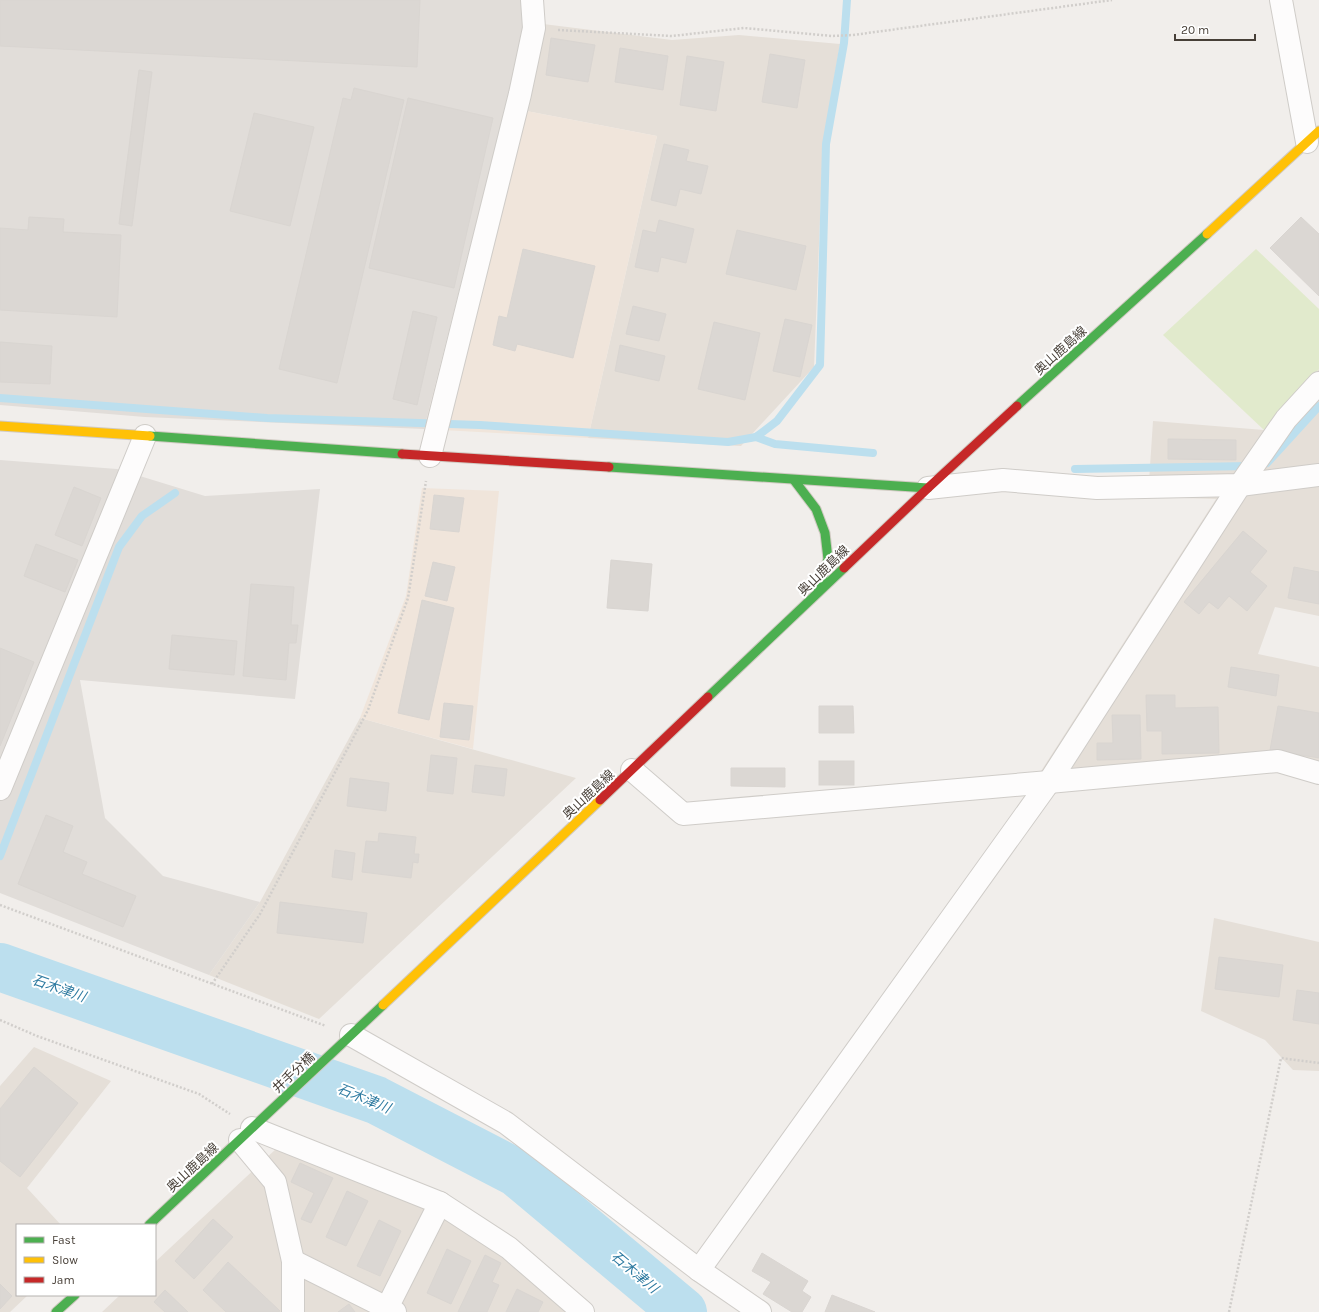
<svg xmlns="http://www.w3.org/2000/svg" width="1319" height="1312" viewBox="0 0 1319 1312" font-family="Karla,'Noto Sans JP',sans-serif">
<rect width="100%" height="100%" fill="#f1eeeb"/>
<g fill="#e5dfd8">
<path d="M527,22l145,18 67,-5 101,9 -17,101 -9,222 -73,79 -153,-8 69,-302 -151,-29z"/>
<path d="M1319,369v247l-44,-9 -17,47 61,13v118l-44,-14 -250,25 191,-297 -68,-2 5,-76 111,9z"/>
<path d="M360,718l216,60 -257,241 -110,-44 51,-73z"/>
<path d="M1214,918l105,24v129l-26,-1 -28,-30 -64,-29z"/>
<path d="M34,1047l77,34 -84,107 34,37h-44v70h11l-18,17h-10v-226z"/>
<path d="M292,1134l151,63 145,115h-486l18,-17h35v-33z"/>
</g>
<g fill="#f0e5db">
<path d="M506,107l151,29 -69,302 -164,-9z"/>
<path d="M422,488l77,3 -26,258 -113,-31 46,-122z"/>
</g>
<g fill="#e1ddd9">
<path d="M0,0h525l2,22 -103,407 -279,-12 -145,-12z"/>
<path d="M0,460l117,9 88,27 115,-7 -25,210 -215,-19 25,138 58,58 97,26 -51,73 -209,-82z"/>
</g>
<path fill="#e1eacc" d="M1256,249l63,60v60l-55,61 -101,-95z"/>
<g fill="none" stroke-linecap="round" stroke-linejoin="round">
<g stroke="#bcdfee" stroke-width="8">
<path d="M0,398l267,20 213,7 248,17 28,-5 21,-16 43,-56 6,-221 18,-101 3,-43"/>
<path d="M756,437l19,7 98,9"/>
<path d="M1267,463l52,-57"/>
<path d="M1075,469l175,-3"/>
<path d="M0,856l119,-309 23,-31 33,-23"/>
</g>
<path stroke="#bcdfee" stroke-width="48" d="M0,967l376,133 141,73 166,139"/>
</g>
<g fill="#dbd7d3" stroke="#d9d5d1">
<path d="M0,0h420l-3,67 -417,-21z"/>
<path d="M551,38l44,7 -7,37 -42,-7z"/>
<path d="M620,48l48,8 -5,34 -48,-8z"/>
<path d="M770,54l35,6 -8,48 -35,-6z"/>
<path d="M687,56l37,6 -8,49 -36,-6z"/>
<path d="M139,70l13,2 -20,154 -13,-2z"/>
<path d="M354,88l50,12 -67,283 -58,-14 64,-271 8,2z"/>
<path d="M408,98l85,20 -39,170 -85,-20z"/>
<path d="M254,113l60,14 -24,99 -60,-15z"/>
<path d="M664,144l25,6 -3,11 22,5 -7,28 -21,-5 -4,17 -25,-6z"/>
<path d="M29,217l35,2 -1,13 58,3 -4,82 -117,-7v-82l28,2z"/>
<path d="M1301,217l18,17v62l-49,-48z"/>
<path d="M659,220l35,9 -8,34 -25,-6 -3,15 -23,-5 8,-37 13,3z"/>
<path d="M737,230l69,16 -10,44 -70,-16z"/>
<path d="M523,249l72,17 -22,92 -56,-14 -2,7 -22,-6 6,-29 8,2z"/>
<path d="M633,306l33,8 -7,27 -33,-7z"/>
<path d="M413,311l24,6 -20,88 -24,-6z"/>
<path d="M785,319l27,6 -12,52 -27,-6z"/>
<path d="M714,322l46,11 -15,67 -47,-11z"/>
<path d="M0,342l52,4 -2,38 -50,-2z"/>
<path d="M620,345l45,11 -6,25 -44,-10z"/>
<path d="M1168,439l68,1v20l-68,-1z"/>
<path d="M74,487l27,11 -19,48 -27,-11z"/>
<path d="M434,495l30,3 -5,34 -29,-3z"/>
<path d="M1243,531l24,20 -17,21 17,14 -20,25 -18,-15 -11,13 -9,-7 -10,12 -15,-12z"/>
<path d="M36,544l42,16 -13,32 -41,-16z"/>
<path d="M611,560l41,4 -4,47 -41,-3z"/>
<path d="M433,562l22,5 -8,34 -22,-5z"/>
<path d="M1294,567l25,5v32l-31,-6z"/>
<path d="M251,584l43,3 -3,38h7l-2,18h-7l-3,37 -43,-4z"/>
<path d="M422,600l32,8 -25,112 -31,-7z"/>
<path d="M172,635l65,6 -3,34 -65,-6z"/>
<path d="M0,648l34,14 -34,84z"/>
<path d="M1231,667l48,8 -3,21 -48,-9z"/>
<path d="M1146,695h29v13l43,-1 1,46 -57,1v-23h-15z"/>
<path d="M444,703l29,3 -4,34 -29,-3z"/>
<path d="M819,706h34l1,27h-35z"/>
<path d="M1278,706l41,7v45l-49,-8z"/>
<path d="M1112,715h28l1,44 -44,1v-17h16z"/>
<path d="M431,755l26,3 -4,36 -26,-3z"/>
<rect x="819" y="761" width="35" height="24"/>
<path d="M475,765l32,4 -3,27 -32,-4z"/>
<path d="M731,768h54v19l-54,-1z"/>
<path d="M350,778l39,5 -3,28 -39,-5z"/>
<path d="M46,815l27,11 -10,26 24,10 -5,12 54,22 -13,31 -105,-43z"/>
<path d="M379,833l37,4 -2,17h5l-1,9 -5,-1 -2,16 -49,-6 4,-31 12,1z"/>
<path d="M335,850l20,3 -3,27 -20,-3z"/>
<path d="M280,902l87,11 -4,30 -86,-10z"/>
<path d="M1219,957l64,8 -4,32 -64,-8z"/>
<path d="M1297,990l22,3v31l-26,-4z"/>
<path d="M34,1067l44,36 -58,74 -20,-16v-52z"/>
<path d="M300,1163l33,15 -22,45 -10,-4 13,-26 -23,-11z"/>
<path d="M347,1191l21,10 -22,45 -20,-9z"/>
<path d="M213,1219l20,18 -39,42 -19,-18z"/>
<path d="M379,1220l22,11 -21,45 -23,-10z"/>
<path d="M447,1249l24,12 -20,43 -24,-11z"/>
<path d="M762,1253l46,28 -6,10 9,6 -9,15h-10l-29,-18 8,-12 -19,-11z"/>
<path d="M485,1255l16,8 -9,19 7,3 -12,27h-29z"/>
<path d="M228,1262l52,49 -2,1h-52l-23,-22z"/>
<path d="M0,1284l12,12 -12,13z"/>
<path d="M517,1289l26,13 -5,10h-32z"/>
<path d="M165,1290l23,22h-23l-11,-10z"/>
<path d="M832,1295l43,17h-50z"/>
<path d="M349,1304l6,8h-17z"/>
</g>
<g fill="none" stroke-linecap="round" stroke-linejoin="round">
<defs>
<g id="street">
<path d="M1281,0l26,142"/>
<path d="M430,456l90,-362 14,-66 -2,-28"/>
<path d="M928,488l75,-8 94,8 143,-3 79,-10"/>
<path d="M632,770l51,44 366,-32 229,-21 41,12"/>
<path d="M0,789l145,-353"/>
<path d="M351,1035l155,88 193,147 61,42"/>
<path d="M252,1128l188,75 69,45 74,64"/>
<path d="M240,1140l35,42 18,79v51"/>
<path d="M293,1261l102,51"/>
<path d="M699,1270l350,-488 191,-297 46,-66 33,-36"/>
<path d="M387,1308l53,-105"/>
</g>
<g id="fast">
<path d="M1017,406l190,-172"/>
<path d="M150,436l252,18"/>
<path d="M609,467l319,21"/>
<path d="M794,480l22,29 9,24 3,26 -10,33"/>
<path d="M708,697l136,-129"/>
<path d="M149,1225l234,-220"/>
<path d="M56,1312l19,-17"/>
</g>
<g id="slow">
<path d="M1207,234l112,-103"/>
<path d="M0,426l150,10"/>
<path d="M383,1005l217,-205"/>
</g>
<g id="jam">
<path d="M402,454l207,13"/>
<path d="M844,568l84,-80 89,-82"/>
<path d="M600,800l108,-103"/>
</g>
</defs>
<use href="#street" stroke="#cfccc8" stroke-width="24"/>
<use href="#fast" stroke="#d0cac2" stroke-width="11"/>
<use href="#slow" stroke="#d0cac2" stroke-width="11"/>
<use href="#jam" stroke="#d0cac2" stroke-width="11"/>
<g stroke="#d1cecb" stroke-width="2.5" stroke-dasharray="2 2" stroke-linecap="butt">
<path d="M558,30l114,6 72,-8 88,8 21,-1 259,-35"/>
<path d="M0,905l326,121"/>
<path d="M212,984l48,-70 108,-204 40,-112 18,-117"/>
<path d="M0,1020l37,16 162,58 31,20"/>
<path d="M1229,1312l52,-254 38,5"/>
</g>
<use href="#street" stroke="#fdfcfc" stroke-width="22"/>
<use href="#fast" stroke="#4caf50" stroke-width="9"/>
<use href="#slow" stroke="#ffc107" stroke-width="9"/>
<use href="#jam" stroke="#c62828" stroke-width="9"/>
</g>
<g text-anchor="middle" stroke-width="4" stroke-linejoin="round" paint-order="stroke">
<g font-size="13" fill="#473f37" stroke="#fff">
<text transform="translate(1060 350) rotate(-42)" y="5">奥山鹿島線</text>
<text transform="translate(823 570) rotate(-44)" y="5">奥山鹿島線</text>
<text transform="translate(588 794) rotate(-43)" y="5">奥山鹿島線</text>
<text transform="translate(293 1072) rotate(-43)" y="5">井手分橋</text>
<text transform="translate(192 1167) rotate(-43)" y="5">奥山鹿島線</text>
</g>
<g font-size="14" font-style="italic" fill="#2f7ba1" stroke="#fff">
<text transform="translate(59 988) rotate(19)" y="5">石木津川</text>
<text transform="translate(364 1098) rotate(22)" y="5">石木津川</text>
<text transform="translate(635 1272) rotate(40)" y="5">石木津川</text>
</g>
</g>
<rect x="16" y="1224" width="140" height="72" fill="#ffffff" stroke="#b5b2af"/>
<rect x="24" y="1237" width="20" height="6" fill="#4caf50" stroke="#b5b2af"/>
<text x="52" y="1244" font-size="12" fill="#473f37">Fast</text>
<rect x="24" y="1257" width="20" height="6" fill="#ffc107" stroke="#b5b2af"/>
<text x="52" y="1264" font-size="12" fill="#473f37">Slow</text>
<rect x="24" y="1277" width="20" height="6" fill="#c62828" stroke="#b5b2af"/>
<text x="52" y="1284" font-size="12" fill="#473f37">Jam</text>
<path d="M1175 34v6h80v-6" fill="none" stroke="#473f37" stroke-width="2"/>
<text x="1181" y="34" font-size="12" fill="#473f37" stroke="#ffffff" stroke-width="3" paint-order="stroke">20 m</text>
</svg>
